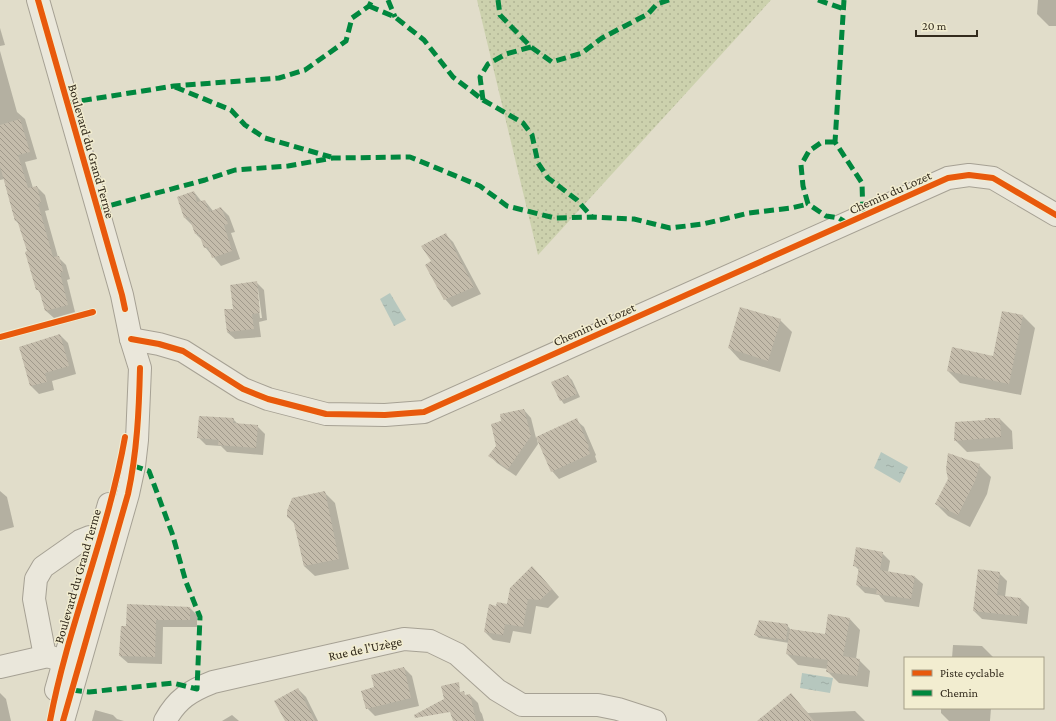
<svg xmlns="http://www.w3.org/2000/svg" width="1056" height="721" viewBox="0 0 1056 721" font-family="'Crimson Pro',serif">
<defs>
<pattern id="grass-dots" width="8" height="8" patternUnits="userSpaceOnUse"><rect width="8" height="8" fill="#ccd1ad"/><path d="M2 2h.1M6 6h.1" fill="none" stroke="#b0b494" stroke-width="1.8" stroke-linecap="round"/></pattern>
<pattern id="water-ripples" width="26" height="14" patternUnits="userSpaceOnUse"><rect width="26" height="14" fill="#b6c7be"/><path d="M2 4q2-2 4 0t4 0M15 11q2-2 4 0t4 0" fill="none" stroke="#9daba3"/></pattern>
<pattern id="building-back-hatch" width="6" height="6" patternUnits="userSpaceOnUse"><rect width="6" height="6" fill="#c4bcab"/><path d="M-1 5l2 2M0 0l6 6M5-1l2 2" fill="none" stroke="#a0998b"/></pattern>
</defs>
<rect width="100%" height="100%" fill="#e1ddca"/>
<path fill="url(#grass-dots)" d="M477,0h294l-233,255z"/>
<g fill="url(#water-ripples)">
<path d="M390,293l16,27 -12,6 -14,-27z"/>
<path d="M881,452l27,15 -8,16 -26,-15z"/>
<path d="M802,673l31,5 -3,15 -30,-5z"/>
</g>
<g fill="#0003" fill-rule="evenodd">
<path d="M1038,0h18v26h-7l-12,-12z"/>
<path d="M0,28l5,17 -5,1z"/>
<path d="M0,51l17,61 8,7 12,40 -12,3 8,26 4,-1 8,8 4,15 -4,1 13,46 8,8 4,14 -3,1 8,32 -21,6 -8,-7 -5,-17 -4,-5 -9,-37 -9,-28 -4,-4 -11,-41 -4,1z"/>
<path d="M194,192l8,10 3,-1 8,10 8,-3 8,8 6,16 -4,1 9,26 -19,7 -16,-19 -3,-7 -6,-6 -3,-8 -8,-8z"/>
<path d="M446,235l7,7 28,52 -29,13 -7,-8 -13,-37z"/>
<path d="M256,282l8,8 3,30 -8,2 2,15 -26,2 -8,-7 7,-22zM256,289h2l4,29h-2z"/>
<path d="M1023,316l12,12 -14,67 -61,-12 -12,-12 46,-14z"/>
<path d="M780,320l12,12 -12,40 -40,-12 -11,-12z"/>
<path d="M60,335l8,8 8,31 -24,7 2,9 -15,4 -8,-8 -11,-39z"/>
<path d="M568,376l4,4 8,17 -16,7 -3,-4z"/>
<path d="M524,410l7,8 5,20 40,-18 8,7 12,28 -1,1 2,6 -38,17 -7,-8 -14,-32h-1l1,5 -22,32 -19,-13 -7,-7 7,-10 6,-24z"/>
<path d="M233,419l5,5 19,2 8,8 -2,21 -36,-3 -6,-6 -15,-1 -8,-8z"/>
<path d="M1000,419l12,12 1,18 -46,3 -12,-12z"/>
<path d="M979,465l12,12 -4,17 -17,33 -22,-11 -12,-12z"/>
<path d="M0,491l7,6 7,30 -14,4z"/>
<path d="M324,492l11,11 14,66 -34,7 -11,-10 -9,-42 -7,-7z"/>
<path d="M882,553l8,8 -2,11 27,5 8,7 -4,23 -34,-5 -6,-7 -14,-2 -8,-8 2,-15 -5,-5z"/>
<path d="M999,573l8,8 -2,16 16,2 8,8 -2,17 -45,-5 -8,-8z"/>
<path d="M540,575l19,22 -11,11 -12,-2 -5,28 -18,-3 -3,12 -17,-3 -8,-8 12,-25 11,-2z"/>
<path d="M190,608l7,7v12h-34l-1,37 -34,-1 -8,-7 7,-30z"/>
<path d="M849,618l11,12 -4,29 3,1 11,11 -2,16 -29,-4 -12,-12 1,-2 -30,-4 -11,-11 2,-11 -30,-5 -4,-3 32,-10 4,5 35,6z"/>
<path d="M953,645l29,1 12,12h-42z"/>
<path d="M404,668l8,8 7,30 -44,10 -8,-8 8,-20z"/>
<path d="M298,689l8,8 12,24h-32z"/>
<path d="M0,693l6,6 5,22h-11z"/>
<path d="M470,695l8,8 2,8 2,3 2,7h-30z"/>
<path d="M791,695l17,18 47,-2 10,10h-102z"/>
<path d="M941,708h50l-1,13h-41l-8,-8z"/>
<path d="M95,710l18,5 4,4 7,2h-32z"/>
<path d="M232,715l7,6h-17z"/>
</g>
<g fill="url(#building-back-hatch)">
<path d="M20,119l10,33 -12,3 10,33 9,-2 4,16 -3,2 15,53 6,-1 4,15 -3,2 8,32 -23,6 -6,-21h-3l-11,-38 2,-1 -10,-31 -2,1 -15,-55v-41z"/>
<path d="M194,191l3,11 8,-2 4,12 12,-5 7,17 -4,1 8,26 -20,7 -4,-11 -4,1 -5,-14h-4l-6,-17 -5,1 -7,-21z"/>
<path d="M446,233l28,54 -30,13 -19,-35 6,-4 -10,-15z"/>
<path d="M257,281l3,32 -8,1 2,15 -27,3 -3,-23h9l-3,-24z"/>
<path d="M740,307l41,12 -13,42 -40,-13z"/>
<path d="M1002,311l21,4 -14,69 -62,-13 5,-24 41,9z"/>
<path d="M60,334l9,32 -24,7 2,9 -17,4 -11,-39z"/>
<path d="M568,375l9,19 -17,7 -9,-19z"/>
<path d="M524,409l7,27 -23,33 -20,-13 8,-10 -5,-22 10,-3 -1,-7z"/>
<path d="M199,416l35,2 -1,5 25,2 -2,23 -38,-3 1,-5 -22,-2z"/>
<path d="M577,418l12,29 -1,1 2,6 -39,18 -15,-35z"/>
<path d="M985,418h15l1,19 -47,4 1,-19 30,-2z"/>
<path d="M948,453l32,11 -5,17 -17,34 -23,-11 13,-25 -2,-10z"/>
<path d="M325,491l14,68 -35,7 -11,-46 -6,-3v-6l5,-13z"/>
<path d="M856,547l27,5 -3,18 35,6 -4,23 -35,-5 1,-5 -21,-4 3,-18 -6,-1z"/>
<path d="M532,566l20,23 -12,11 -12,-1 -5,28 -18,-3 -2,11 -19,-3 5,-28 7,2 1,-4 10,2 3,-16z"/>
<path d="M978,569l22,3 -3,23 24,3 -2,18 -46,-5z"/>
<path d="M127,604l63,3v13h-34l-1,37 -36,-1 2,-30h5z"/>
<path d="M828,614l22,4 -7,38 17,3 -3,17 -31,-4 2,-12 -42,-6 4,-25 35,5z"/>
<path d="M759,620l29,4 -2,16 -32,-5z"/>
<path d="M404,667l7,31 -45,11 -5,-18 13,-4 -3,-12z"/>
<path d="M459,682l1,10 4,-1 1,4 5,-1 6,27h-23l-3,-9 -35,6 -1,-3 30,-16 -3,-13z"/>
<path d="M298,688l17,33h-30l-11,-20z"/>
<path d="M791,693l23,28h-57l22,-18z"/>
</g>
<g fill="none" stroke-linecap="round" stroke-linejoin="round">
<defs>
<g id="minor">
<path d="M38,0l84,295 9,44 9,29 -3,72 -3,26 -6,28 -65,227"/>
<path d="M131,339l28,5 24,7 60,38 25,10 58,15 59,1 39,-3 524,-234 21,-3 24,3 63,37"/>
<path d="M77,666l-29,-10 -4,-5 -10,-52 2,-20 7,-12 37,-26 10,-4 9,3 9,8"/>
<path d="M0,667l48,-11"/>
<path d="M56,690l53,-186"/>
<path d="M165,721c12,-22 25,-30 48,-39l191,-43 26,2 27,13 40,36 25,15h76l20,4 37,12"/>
</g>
</defs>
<use href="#minor" stroke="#a6a194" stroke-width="24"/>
<use href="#minor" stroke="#eae7db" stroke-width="22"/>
<g stroke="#00873e" stroke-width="5" stroke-dasharray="10 5" stroke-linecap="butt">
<path d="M388,0l7,17"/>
<path d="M498,0l2,15 31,32 21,15 30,-9 20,-15 46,-24 9,-10 12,-4"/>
<path d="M818,0l26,9"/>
<path d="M844,0l-9,142 27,41 1,33"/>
<path d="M369,6l26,11 29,23 29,37 30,23 40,23 9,12 6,28 10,15 29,22 15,17"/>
<path d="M175,87l56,23 14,15 20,13 66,19"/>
<path d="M483,100l-3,-23 8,-13 18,-10 25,-7"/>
<path d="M67,103l107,-17 105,-8 26,-8 41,-29 6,-23 17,-12 3,-6"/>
<path d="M835,142h-13l-13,9 -8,14 2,21 5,18 18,12 13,2 8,5"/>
<path d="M97,209l108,-29 30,-10 53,-4 45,-8 77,-1 70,29 27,20 48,12 37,-1 42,2 36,9 33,-4 46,-11 42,-5 17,-4"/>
<path d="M72,690l17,2 84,-9 24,6 3,-72 -14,-35 -14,-49 -23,-62 -15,-5"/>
</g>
<defs>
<g id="cycleway">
<path d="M38,0l84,295 3,14"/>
<path d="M0,337l93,-25"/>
<path d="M131,339l28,5 24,7 60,38 25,10 58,15 59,1 39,-3 524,-234 21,-3 24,3 63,37"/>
<path d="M50,721c18,-96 58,-187 75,-284"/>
<path d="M63,721l65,-227c9,-42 11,-83 12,-126"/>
</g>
</defs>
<use href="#cycleway" stroke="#f2edd0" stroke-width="8"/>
<use href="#cycleway" stroke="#e8590c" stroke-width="6"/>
</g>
<g text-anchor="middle" stroke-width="3" stroke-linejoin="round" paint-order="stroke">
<g font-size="13" fill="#332b1d" stroke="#f2edd0">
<text transform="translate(92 151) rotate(74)" y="5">Boulevard du Grand Terme</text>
<text transform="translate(890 192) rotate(-24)" y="5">Chemin du Lozet</text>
<text transform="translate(594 324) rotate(-24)" y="5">Chemin du Lozet</text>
<text transform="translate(77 576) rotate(-74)" y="5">Boulevard du Grand Terme</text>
<text transform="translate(365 648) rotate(-12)" y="5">Rue de l'Uzège</text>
</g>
</g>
<rect x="904" y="657" width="140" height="52" fill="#f2edd0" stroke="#a69f88"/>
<rect x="912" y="670" width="20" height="6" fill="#e8590c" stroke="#a69f88"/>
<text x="940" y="677" font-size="12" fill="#332b1d">Piste cyclable</text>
<rect x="912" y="690" width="20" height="6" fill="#00873e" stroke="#a69f88"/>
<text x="940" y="697" font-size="12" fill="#332b1d">Chemin</text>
<path d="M916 30v6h61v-6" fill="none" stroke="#332b1d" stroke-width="2"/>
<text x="922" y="30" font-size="12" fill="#332b1d" stroke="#f2edd0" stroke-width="3" paint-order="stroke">20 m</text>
</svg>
